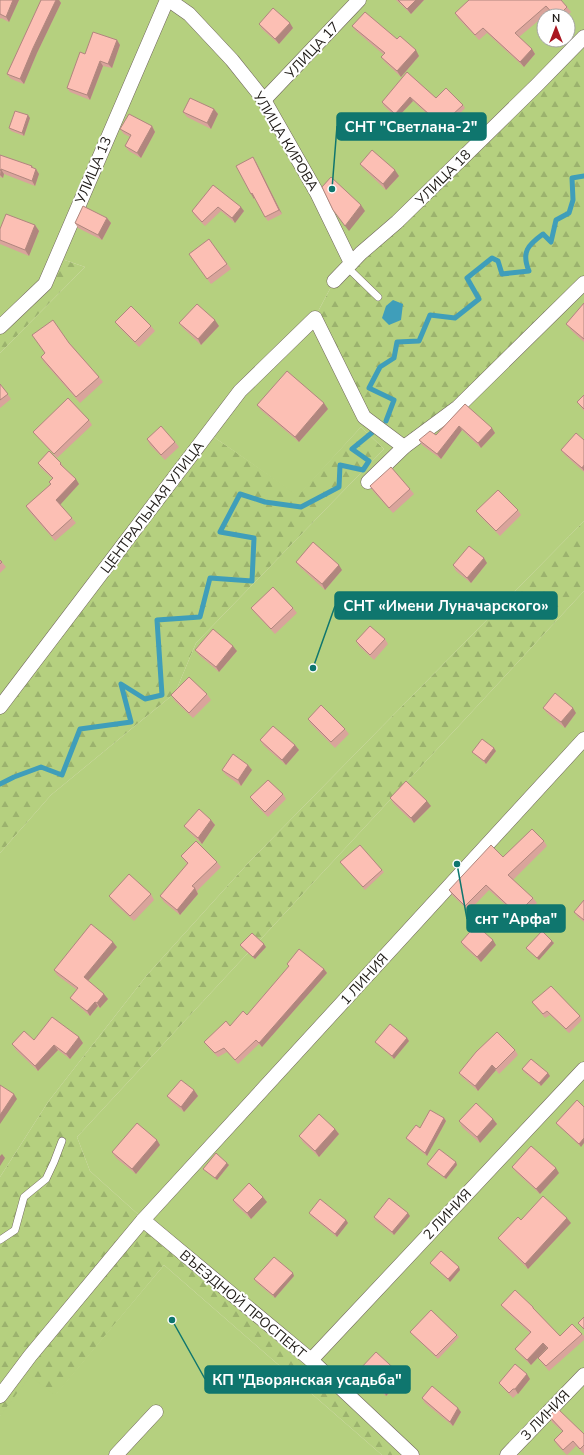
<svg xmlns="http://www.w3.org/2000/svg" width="584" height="1455" viewBox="0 0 584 1455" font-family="'Nunito Sans',sans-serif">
<defs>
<pattern id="forest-firs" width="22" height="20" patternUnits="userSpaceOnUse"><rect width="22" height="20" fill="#b5d07f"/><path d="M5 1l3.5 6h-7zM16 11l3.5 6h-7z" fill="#9bb26d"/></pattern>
</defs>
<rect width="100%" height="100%" fill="#f0e4d9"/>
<g fill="url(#forest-firs)">
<path d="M584,37v246l-126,124 -57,38 -37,-28 -50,-98 18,-34z"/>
<path d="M56,257l29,10 -85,86v-26z"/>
<path d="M361,427l23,22 -188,194 -21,50 -124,102 -51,58v-146l208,-274 90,62z"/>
<path d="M584,521v70l-507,546 13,34 41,37 282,247h-31l-218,-190 -109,131 -55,20v-239l48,-75 99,-127 103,-114z"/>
</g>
<g fill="#b5d07f" fill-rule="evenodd">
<path d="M0,0h584v37l-252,248 -18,34 50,98 37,27 57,-37 126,-124v238l-334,340 -103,114 -99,127 -48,75v-324l51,-58 124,-102 21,-50 188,-194 -23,-22 -63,69 -90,-63 -208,274v-354l85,-86 -29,-10 -11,27 -45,43zM544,16h24v24h-24z"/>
<path d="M584,591v864h-171l-282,-247 -41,-37 -13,-34z"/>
<path d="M164,1265l218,190h-382v-39l30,-40 25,19z"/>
</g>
<path fill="#3f9eba" d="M393,300l10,4 -2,16 -12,5 -7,-7 4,-12z"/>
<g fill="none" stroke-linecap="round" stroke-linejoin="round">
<g stroke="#3f9eba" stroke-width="5">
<path d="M386,421l8,-21 -25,-12 11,-21 14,-9 3,-16 22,-1 11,-26 25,3 24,-19 -12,-21 25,-20 6,3 4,13 27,-3c-8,-19 -1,-26 14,-37l8,8 5,-22 13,-7 4,-13 -1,-22 12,-2"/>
<path d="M0,784l14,-7 27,-10 21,8 18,-46 51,-7 -10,-38 24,15 17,-4 -5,-75 43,-3 10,-39 42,3 2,-43 -34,-6 20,-38 25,8 36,5 38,-20 1,-22 23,5 6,-9 -17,-12 22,-18"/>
</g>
<defs>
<g id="service">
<path d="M347,267l31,30"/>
<path d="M0,1240l15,-10 9,-33 22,-18 8,-17 8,-21"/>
</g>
<g id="minor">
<path d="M169,0l20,14 43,46 32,40 53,93 34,70"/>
<path d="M264,100l95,-100"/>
<path d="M334,281l27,-28 36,-31 140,-137 47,-48"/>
<path d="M0,327l45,-43 122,-284"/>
<path d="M368,482l36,-35 54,-40 126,-124"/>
<path d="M0,707l240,-316 75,-73 49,99 40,30"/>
<path d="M143,1220l168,140 101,95"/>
<path d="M311,1360l273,-291"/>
<path d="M0,1396l30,-40 113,-136 441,-481"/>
<path d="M116,1455l40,-43"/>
<path d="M507,1455l77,-80"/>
</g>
</defs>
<use href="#service" stroke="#70665d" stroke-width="8"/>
<use href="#minor" stroke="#70665d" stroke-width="15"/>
<use href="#service" stroke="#fff" stroke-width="7"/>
<use href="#minor" stroke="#fff" stroke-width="14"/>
</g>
<g fill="#d9a49b">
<path d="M0,0h19l-10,22 -8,-4 -1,1z"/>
<path d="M41,0h18l2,3 -24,50 -13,31 -13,-5 -4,-5z"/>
<path d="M396,0h28l-13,14z"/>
<path d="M469,0l98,7 4,5 -4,4h-13l-4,-5 -31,26 13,12 3,5 -11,13 -37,-34 -8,7 -21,-22 -3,-5z"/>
<path d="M259,24l34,4 -14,16 -17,-15z"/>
<path d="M352,26l45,13 22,17 -18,21 -16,-15 -4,-5 3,-2 -28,-24z"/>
<path d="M117,40l3,5 -8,23 -9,-2 -13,34 -20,-8 -3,-4 18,-34z"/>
<path d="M407,72l29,26 27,7 2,3 -10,11 5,5 2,3 -9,10 -40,-36 -16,17 -13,-12 -2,-4z"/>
<path d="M214,109l4,5 -7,15 -24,-12 -4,-5z"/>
<path d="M30,118l-6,18 -13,-5 -2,-3z"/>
<path d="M152,126l3,6 -14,26 -12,-7 -4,-5 5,-9 -6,-3 -4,-5z"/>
<path d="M0,155l32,11 1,2 3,1 3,5 -4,12 -31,-12 -1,4 -3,-1z"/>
<path d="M256,162l26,52 -14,7 -3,-4 -10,-20 -1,2 -3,-5z"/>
<path d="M360,164l39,12 -13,14 -22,-21z"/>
<path d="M213,185l31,26 -9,12 -14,-12 -16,15 -10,-10 -3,-5z"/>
<path d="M107,218l4,5 -9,17 -24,-12 -3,-5z"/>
<path d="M35,225l4,6 -10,25 -29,-12v-15z"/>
<path d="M209,239l22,30 -20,15 -22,-30z"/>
<path d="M584,303v39l-12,-11 -6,-7z"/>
<path d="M115,322l36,4 4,5 -16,16 -20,-20z"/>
<path d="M179,323l40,3 -18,19 -18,-17z"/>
<path d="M69,343l30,34 4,5 -23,21 -36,-41 -3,-5 4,-4z"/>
<path d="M0,384l11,15 -11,9z"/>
<path d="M584,395v16l-7,-9z"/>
<path d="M465,404l30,29 -14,15 -19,-18 -21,29 -19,-14 -3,-5 17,-5z"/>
<path d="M257,405l71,4 -29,33 -38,-32z"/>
<path d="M89,420l3,5 -35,33 -20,-22 -4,-4z"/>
<path d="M147,439l28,3 4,5 -14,13 -15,-15z"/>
<path d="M584,440v32l-19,-17 -4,-5z"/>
<path d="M38,463h23l3,5 15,16 -19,20 16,19 -21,18 -26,-30 -3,-5 25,-22 -2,-2 4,-3 -12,-11z"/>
<path d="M370,486l40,3 4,5 -21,19 -20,-22z"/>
<path d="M518,510l3,5 -21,21 -20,-20 -4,-5z"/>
<path d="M0,560l6,7 -6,6z"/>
<path d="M296,562l46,8 -17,20 -25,-23z"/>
<path d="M487,563l-16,20 -15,-12 -3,-6z"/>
<path d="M251,608h42l4,5 -22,21 -20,-21z"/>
<path d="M385,639l3,5 -14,16 -15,-14 -3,-5z"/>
<path d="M195,650l42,1 -18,21 -20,-17z"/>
<path d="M207,694l4,6 -18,18 -18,-17 -4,-6z"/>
<path d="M543,708l33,5 -11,15 -18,-15z"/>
<path d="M308,719l37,10 4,5 -14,14 -24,-24z"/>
<path d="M260,740l35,5 4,5 -13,15 -22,-19z"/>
<path d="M496,751l-10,13 -12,-10 -2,-2z"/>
<path d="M248,765l4,5 -11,16 -15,-11 -4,-5z"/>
<path d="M283,794l3,5 -18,18 -14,-14 -4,-6z"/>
<path d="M390,798l41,8 -17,17 -20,-19z"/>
<path d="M211,820l4,5 -13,19 -14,-13 -4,-5z"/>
<path d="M544,841l3,5 -34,34 20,18 4,5 -16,16 -32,-29 -20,21 -17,-16 -3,-5 54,-33z"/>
<path d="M181,856l36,6 4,5 -24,24 1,3 -18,21 -16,-13 -4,-6 27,-32z"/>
<path d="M340,862l42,8 2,2 -19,18z"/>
<path d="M151,894l3,6 -20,21 -22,-20 -3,-5z"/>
<path d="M584,900v22l-6,-5 -4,-5z"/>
<path d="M552,941l2,2 -15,17 -11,-9 -2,-3z"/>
<path d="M461,942l35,3 -15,17 -17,-15z"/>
<path d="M240,945l26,2 -11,12 -13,-11z"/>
<path d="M117,947l-29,34 20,18 -8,9 -2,-2 -8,10 -16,-14 -4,-4 7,-8 -20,-15 -3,-5z"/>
<path d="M287,964l37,5 3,4 -65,74 -3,-3 -21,20 -11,-12 -9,5 -11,-11 -3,-4 43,-27 42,-49z"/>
<path d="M532,1002l48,14 2,4 -13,13 -19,-18 -5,3z"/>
<path d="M407,1038l2,3 -15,18 -17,-15 -2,-2z"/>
<path d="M34,1040l49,3 -13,16 -12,-9 -20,21 -22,-21 -4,-6z"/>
<path d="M515,1050l3,5 -19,19 -3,-4 -18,21 -16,-14 -3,-4z"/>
<path d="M522,1069l26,4 2,3 -9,10 -17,-14z"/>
<path d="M194,1090l4,6 -14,16 -13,-11 -4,-5z"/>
<path d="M577,1100l4,47 -23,-22 -2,-2z"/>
<path d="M444,1118l2,3 -19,35 -19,-15 -2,-3 14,-10z"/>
<path d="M493,1119l4,5 -17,19 -18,-16 -3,-6z"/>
<path d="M335,1129l4,5 -20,23 -16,-15 -4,-6z"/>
<path d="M157,1140l3,5 -24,29 -20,-16 -4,-6z"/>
<path d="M456,1162l1,3 -11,14 -17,-12 -2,-3z"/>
<path d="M229,1165l-12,15 -12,-9 -2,-2z"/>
<path d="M512,1167l47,6 -19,21 -24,-22z"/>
<path d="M233,1200l34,2 -16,17 -15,-14z"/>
<path d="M309,1213l37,7 2,3 -11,14 -26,-21z"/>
<path d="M410,1216l-16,19 -19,-15 -1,-3z"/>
<path d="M521,1220l50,3 -43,46 -26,-26 -4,-5z"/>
<path d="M430,1263l30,7 -10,12 -18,-17z"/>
<path d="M294,1276l-19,22 -19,-16 -2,-3z"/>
<path d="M501,1305l36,7 23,24 22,-2 2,2v4l-35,31 -7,-8 -4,-5 10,-9 -1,-1 -16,17 -12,-11 -4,-5 15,-16 -26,-24z"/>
<path d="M410,1332l47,3 2,2 -21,22 -26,-25z"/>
<path d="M359,1370l44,8 -17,18 -25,-23z"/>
<path d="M530,1379l-12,15h-1l-4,4 -10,-10 -4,-5z"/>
<path d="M422,1398l39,14 -8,14 -28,-23z"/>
<path d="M549,1416l35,18v20l-8,-8 -9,9 -9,-9 -4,-6 9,-8 -11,-10z"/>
</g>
<g fill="#b0867e">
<path d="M13,0h6l-10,22 -3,-5z"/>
<path d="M56,0h3l2,3 -24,50 -13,31 -4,-5 13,-31z"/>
<path d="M416,0h8l-13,14 -4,-5z"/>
<path d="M290,23l3,5 -14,16 -4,-5z"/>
<path d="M117,40l3,5 -8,23 -4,-4z"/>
<path d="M532,49l3,5 -11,13 -4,-5z"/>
<path d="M416,50l3,6 -18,21 -4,-6z"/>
<path d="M100,61l3,5 -13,34 -3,-5z"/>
<path d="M410,97l3,4 -16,17 -2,-4z"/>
<path d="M214,109l4,5 -7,15 -4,-6z"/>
<path d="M28,115l2,3 -6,18 -2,-3z"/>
<path d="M460,124l2,3 -9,10 -2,-3z"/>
<path d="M152,126l3,6 -14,26 -4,-5z"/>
<path d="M253,157l3,5 26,52 -3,-4z"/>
<path d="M32,166l3,5 1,-2 3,5 -4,12 -3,-5z"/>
<path d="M1,169l3,5 -1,4 -3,-3z"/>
<path d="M395,170l4,6 -13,14 -3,-6z"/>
<path d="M252,193l3,4 -1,2 -3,-5z"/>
<path d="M361,205l4,6 -16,20 -4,-5z"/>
<path d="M241,207l3,4 -9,12 -3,-5z"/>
<path d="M107,218l4,5 -9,17 -4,-5z"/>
<path d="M35,225l4,6 -10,25 -4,-6z"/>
<path d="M215,320l4,6 -18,19 -3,-6z"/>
<path d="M324,403l4,6 -29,33 -4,-5z"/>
<path d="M459,426l3,4 -21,29 -4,-5z"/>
<path d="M492,428l3,5 -14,15 -3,-5z"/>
<path d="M584,465v6l-2,-3z"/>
<path d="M76,479l3,5 -19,21 -4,-5z"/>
<path d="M484,558l3,5 -16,20 -4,-5z"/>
<path d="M339,565l3,5 -17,20 -3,-6z"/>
<path d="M233,646l4,5 -18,21 -3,-5z"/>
<path d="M573,708l3,5 -11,15 -4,-6z"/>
<path d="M295,745l4,5 -13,15 -4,-5z"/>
<path d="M494,748l2,3 -10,13 -2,-3z"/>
<path d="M248,765l4,5 -11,16 -3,-6z"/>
<path d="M427,801l4,5 -17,17 -3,-5z"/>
<path d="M211,820l4,5 -13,19 -4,-6z"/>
<path d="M195,888l3,6 -18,21 -3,-5z"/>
<path d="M493,940l3,5 -15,17 -4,-5z"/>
<path d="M552,941l2,2 -15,17 -2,-2z"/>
<path d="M113,942l4,5 -30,35 -3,-5z"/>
<path d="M264,944l2,3 -11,12 -2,-2z"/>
<path d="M324,969l3,4 -65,74 -3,-4z"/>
<path d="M104,994l4,5 -8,9 -3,-5z"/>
<path d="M95,1002l3,4 -8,10 -3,-5z"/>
<path d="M79,1037l4,6 -13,16 -4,-5z"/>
<path d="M407,1038l2,3 -15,18 -2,-3z"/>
<path d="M54,1045l4,5 -20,21 -3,-5z"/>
<path d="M492,1065l4,5 -18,21 -3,-5z"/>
<path d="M548,1073l2,3 -9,10 -2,-3z"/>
<path d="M194,1090l4,6 -14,16 -3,-5z"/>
<path d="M14,1094l3,5 -17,25v-9z"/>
<path d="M444,1118l2,3 -19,35 -2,-3z"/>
<path d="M493,1119l4,5 -17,19 -3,-6z"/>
<path d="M335,1129l4,5 -20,23 -4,-6z"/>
<path d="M584,1138v5l-3,4 -2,-3z"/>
<path d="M157,1140l3,5 -24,29 -4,-5z"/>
<path d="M2,1154l3,4 -5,8v-10z"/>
<path d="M456,1162l1,3 -11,14 -2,-2z"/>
<path d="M227,1163l2,2 -12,15 -2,-2z"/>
<path d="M556,1168l3,5 -19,21 -4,-5z"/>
<path d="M263,1197l4,5 -16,17 -4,-6z"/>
<path d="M408,1213l2,3 -16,19 -2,-3z"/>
<path d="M567,1218l4,5 -43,46 -3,-5z"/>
<path d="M346,1220l2,3 -11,14 -2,-3z"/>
<path d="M459,1267l1,3 -10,12 -2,-3z"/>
<path d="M293,1273l1,3 -19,22 -2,-3z"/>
<path d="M543,1343l4,5 -16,17 -4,-5z"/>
<path d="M527,1374l3,5 -12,15 -3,-5z"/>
<path d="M401,1375l2,3 -17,18 -1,-3z"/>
<path d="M458,1408l3,4 -8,14 -3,-4z"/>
</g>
<g fill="#fcbfb4" stroke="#b0867e">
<path d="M0,0h13l-7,17 -6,-3z"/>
<path d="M41,0h15l-23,48 -13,31 -13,-5z"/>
<path d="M398,0h18l-9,9z"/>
<path d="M469,0h92l6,7 -9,9h-3l-9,-10 -31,27 17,16 -12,13 -37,-34 -8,7 -20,-22z"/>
<path d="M273,8l17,15 -15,16 -16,-15z"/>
<path d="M365,12l32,27 3,-3 16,14 -19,21 -16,-14 4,-4 -33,-27z"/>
<path d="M93,32l24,8 -9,24 -8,-3 -13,34 -20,-7 13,-36 5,2z"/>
<path d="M407,72l29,26 10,-10 17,17 -12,11 9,8 -9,10 -41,-37 -15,17 -13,-12z"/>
<path d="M190,98l24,11 -7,14 -24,-11z"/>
<path d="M15,111l13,4 -6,18 -13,-5z"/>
<path d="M129,114l23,12 -15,27 -12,-7 6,-11 -11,-6z"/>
<path d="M372,150l23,20 -12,14 -23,-20z"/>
<path d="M0,155l32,11 -1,1 5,2 -4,12 -31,-12 -1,2z"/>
<path d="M253,157l26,53 -14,7 -13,-24 -1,1 -15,-28z"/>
<path d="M331,177l30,28 -16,21 -12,-16 -11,-23z"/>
<path d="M213,185l28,22 -9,11 -14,-11 -16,15 -10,-11z"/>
<path d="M83,206l24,12 -9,17 -23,-12z"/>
<path d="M6,214l29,11 -10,25 -25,-10v-11z"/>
<path d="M209,239l18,25 -20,15 -18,-25z"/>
<path d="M584,303v36l-18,-15z"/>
<path d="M197,304l18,16 -17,19 -19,-16z"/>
<path d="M131,306l20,20 -16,16 -20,-20z"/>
<path d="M53,320l16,23 30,34 -23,20 -35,-40 4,-4 -13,-18z"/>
<path d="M287,371l37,32 -29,34 -38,-32z"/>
<path d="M0,384l8,10 -8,6z"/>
<path d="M584,395v14l-7,-7z"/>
<path d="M68,398l21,22 -35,34 -21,-22z"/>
<path d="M465,404l27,24 -14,15 -19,-17 -22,28 -18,-14 11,-9 6,4z"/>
<path d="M161,426l14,16 -14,13 -14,-16z"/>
<path d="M576,433l8,7v25l-2,3 -21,-18z"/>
<path d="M49,451l12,12 -1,1 16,15 -20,21 16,18 -20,18 -26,-30 25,-22 -2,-2 4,-4 -15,-15z"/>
<path d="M391,467l19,22 -21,19 -19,-22z"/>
<path d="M498,490l20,20 -22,21 -20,-20z"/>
<path d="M313,542l26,23 -17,19 -26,-22z"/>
<path d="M469,546l15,12 -17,20 -14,-13z"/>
<path d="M0,560l2,2 -2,2z"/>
<path d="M273,587l20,21 -22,21 -20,-21z"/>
<path d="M370,626l15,13 -15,16 -14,-14z"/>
<path d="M213,629l20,17 -17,21 -21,-17z"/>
<path d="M189,677l18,17 -18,19 -18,-18z"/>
<path d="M555,693l18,15 -12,14 -18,-14z"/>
<path d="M321,705l24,24 -14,13 -23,-23z"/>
<path d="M273,726l22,19 -13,15 -22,-20z"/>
<path d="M482,739l12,9 -10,13 -12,-9z"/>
<path d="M233,754l15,11 -10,15 -16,-10z"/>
<path d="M268,780l15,14 -18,18 -15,-15z"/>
<path d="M406,781l21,20 -16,17 -21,-20z"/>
<path d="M199,809l12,11 -13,18 -14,-12z"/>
<path d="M532,829l12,12 -36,34 25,23 -16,16 -31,-29 -21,21 -16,-16 42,-45 12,12z"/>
<path d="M196,841l21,21 -25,24 3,2 -18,22 -17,-14 28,-33 -7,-7z"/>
<path d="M360,845l22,25 -19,17 -23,-25z"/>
<path d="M129,874l22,20 -21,22 -21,-20z"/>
<path d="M584,900v20l-10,-8z"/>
<path d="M91,924l22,18 -29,35 20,17 -7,9 -2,-1 -8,9 -17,-13 8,-10 -24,-18z"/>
<path d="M476,925l17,15 -16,17 -16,-15z"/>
<path d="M542,931l10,10 -15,17 -11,-10z"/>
<path d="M252,933l12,11 -11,13 -13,-12z"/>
<path d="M299,949l25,20 -65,74 -3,-3 -21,20 -11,-12 -9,5 -11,-11 22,-21 4,5 13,-15 4,4 42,-49 -2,-2z"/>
<path d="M551,986l29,30 -14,13 -19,-18 -4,3 -11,-12z"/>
<path d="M52,1017l27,20 -13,17 -12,-9 -19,21 -23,-22 12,-13 10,9z"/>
<path d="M390,1024l17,14 -15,18 -17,-14z"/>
<path d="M497,1032l18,18 -19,19 -4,-4 -17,21 -16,-13 17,-21z"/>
<path d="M531,1059l17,14 -9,10 -17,-14z"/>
<path d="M181,1080l13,10 -13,17 -14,-11z"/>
<path d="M0,1085l14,9 -14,21z"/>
<path d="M577,1100l7,7v31l-5,6 -23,-21z"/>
<path d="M476,1103l17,16 -16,18 -18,-16z"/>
<path d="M430,1110l14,8 -19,35 -19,-15 10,-13 4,3z"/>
<path d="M319,1114l16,15 -20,22 -16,-15z"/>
<path d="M137,1123l20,17 -25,29 -20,-17z"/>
<path d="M531,1146l25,22 -20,21 -24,-22z"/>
<path d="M439,1149l17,13 -12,15 -17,-13z"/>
<path d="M216,1153l11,10 -12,15 -12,-9z"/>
<path d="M249,1183l14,14 -16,16 -14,-13z"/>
<path d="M543,1196l24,22 -42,46 -27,-26 20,-21 3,3z"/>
<path d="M389,1198l19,15 -16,19 -18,-15z"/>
<path d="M320,1199l26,21 -11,14 -26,-21z"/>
<path d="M441,1251l18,16 -11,12 -18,-16z"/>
<path d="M274,1257l19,16 -20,22 -19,-16z"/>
<path d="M515,1290l18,17v1l27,28 12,-12 10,10 -36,32 -8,-8 10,-10 -5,-5 -16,17 -12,-11 16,-17 -30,-27z"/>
<path d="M431,1310l26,25 -21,21 -26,-24z"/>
<path d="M584,1317v12l-6,-6z"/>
<path d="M376,1352l25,23 -16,18 -26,-23z"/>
<path d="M515,1364l12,10 -12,15h-2l-4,4 -10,-10z"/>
<path d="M432,1386l26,22 -8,14 -28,-24z"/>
<path d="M557,1408l27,26v11l-4,4 -7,-8 -10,9 -9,-10 9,-9 -14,-15z"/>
</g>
<g text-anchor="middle" stroke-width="4" stroke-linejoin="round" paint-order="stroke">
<g font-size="14" fill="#1f1b17" stroke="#fff">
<text transform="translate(312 50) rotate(-47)" y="5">УЛИЦА 17</text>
<text transform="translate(286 141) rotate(59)" y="5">УЛИЦА КИРОВА</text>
<text transform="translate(93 170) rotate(-67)" y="5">УЛИЦА 13</text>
<text transform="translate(443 177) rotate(-45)" y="5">УЛИЦА 18</text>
<text transform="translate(152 507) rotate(-53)" y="5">ЦЕНТРАЛЬНАЯ УЛИЦА</text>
<text transform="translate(364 979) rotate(-48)" y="5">1 ЛИНИЯ</text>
<text transform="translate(447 1214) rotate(-47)" y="5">2 ЛИНИЯ</text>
<text transform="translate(243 1304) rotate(40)" y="5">ВЪЕЗДНОЙ ПРОСПЕКТ</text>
<text transform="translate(545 1415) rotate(-46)" y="5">3 ЛИНИЯ</text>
</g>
</g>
<path fill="none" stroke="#0f766e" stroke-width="1.5" d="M332 189L337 126M313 668L335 606M457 864L467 919M172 1320L205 1379"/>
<g fill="#0f766e" stroke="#fff" stroke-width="1.5">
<circle cx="332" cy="189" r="4"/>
<circle cx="313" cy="668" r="4"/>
<circle cx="457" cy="864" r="4"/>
<circle cx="172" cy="1320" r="4"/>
</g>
<g fill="#0f766e" stroke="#0f766e" stroke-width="1.5">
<rect x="337" y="113" width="149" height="27" rx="4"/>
<rect x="335" y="592" width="222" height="27" rx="4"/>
<rect x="467" y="905" width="98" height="27" rx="4"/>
<rect x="205" y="1366" width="205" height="27" rx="4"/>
</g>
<g font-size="15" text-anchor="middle" font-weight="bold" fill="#fff">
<text x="411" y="132">СНТ "Светлана-2"</text>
<text x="446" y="611">СНТ «Имени Луначарского»</text>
<text x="516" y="924">снт "Арфа"</text>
<text x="307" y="1385">КП "Дворянская усадьба"</text>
</g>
<g transform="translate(556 28)"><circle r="19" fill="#ffffff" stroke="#a5a4a2"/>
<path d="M0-3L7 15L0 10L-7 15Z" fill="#aa1620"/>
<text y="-6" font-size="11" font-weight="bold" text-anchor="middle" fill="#1f1b17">N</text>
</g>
</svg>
